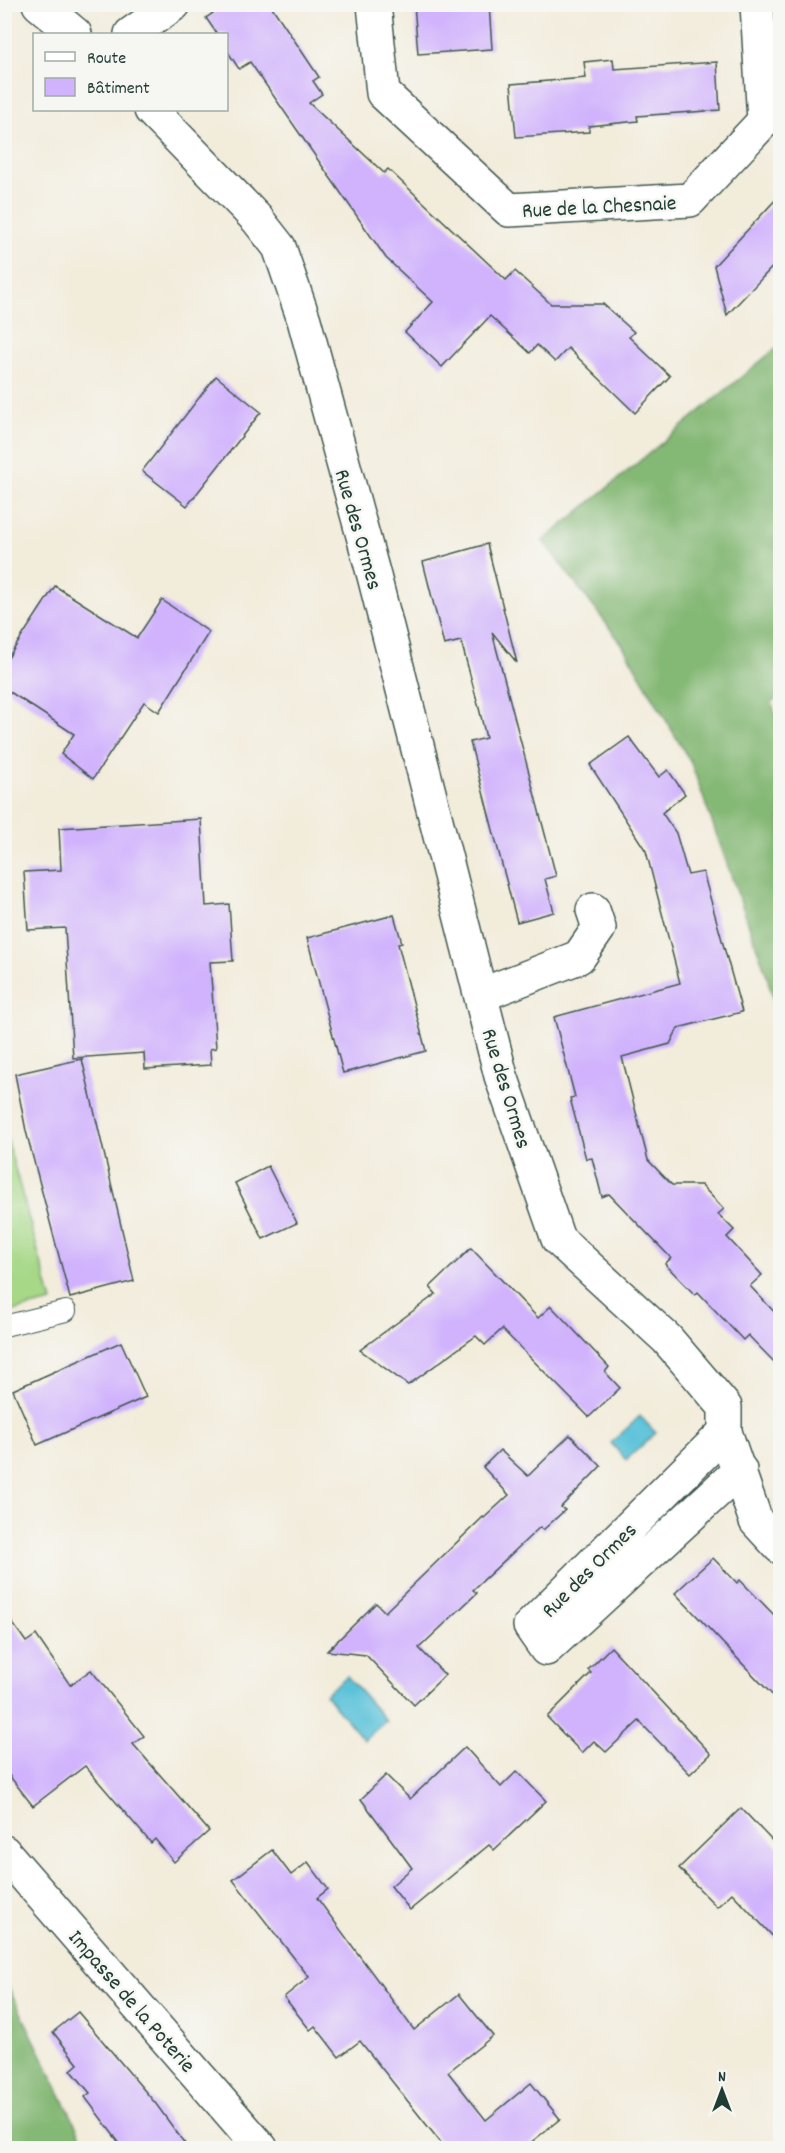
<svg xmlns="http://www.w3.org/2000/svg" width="785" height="2153" viewBox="0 0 785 2153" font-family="Dekko,sans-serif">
<rect width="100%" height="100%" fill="#f6f6f2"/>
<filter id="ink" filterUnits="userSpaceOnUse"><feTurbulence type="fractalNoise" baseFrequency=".0167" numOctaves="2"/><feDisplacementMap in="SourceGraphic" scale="12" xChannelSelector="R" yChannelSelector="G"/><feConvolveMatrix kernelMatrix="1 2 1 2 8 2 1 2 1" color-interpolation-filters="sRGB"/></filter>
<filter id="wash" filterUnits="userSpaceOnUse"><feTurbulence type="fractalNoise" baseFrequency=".008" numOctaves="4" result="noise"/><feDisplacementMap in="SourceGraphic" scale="24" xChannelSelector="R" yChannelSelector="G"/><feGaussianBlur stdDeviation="1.35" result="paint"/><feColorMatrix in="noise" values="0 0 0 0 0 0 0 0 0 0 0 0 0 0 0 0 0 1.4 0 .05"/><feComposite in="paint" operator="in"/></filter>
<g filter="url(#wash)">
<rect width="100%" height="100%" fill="#f2ecdb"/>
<path fill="#a6d887" stroke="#628a5e" stroke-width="1.5" d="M4,1129l48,173 -47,11h-1z"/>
<g fill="#84b874" stroke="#527a54" stroke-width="1.5">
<path d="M780,345v351l-8,6 8,33v289l-14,-51 -75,-210 -69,-119 -79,-103z"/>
<path d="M4,1980h1l82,168h-82z"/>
</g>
<g fill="#5cc2d9" stroke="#3e8086" stroke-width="1.5">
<path d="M640,1416l16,17 -30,27 -15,-17z"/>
<path d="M347,1676l39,45 -22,19 -39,-46z"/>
</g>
<g id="blocks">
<g fill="#d0b2fd">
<path d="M226,4h44l49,73 -6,4 9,13 -13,9 75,70 4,-4 118,111 9,-9 36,33h52l31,28 -5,5 41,39 -35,37 -67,-65 -13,14 -18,-17 -7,8 -40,-37 -48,51 -37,-35 28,-30 -47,-44 -136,-196 -11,7 -13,-20v-15h-9l-11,-16z"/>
<path d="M414,4h75l3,45 -74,5z"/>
<path d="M613,59l1,10 103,-7 3,48 -83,6 1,5 -49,5v6l-73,5 -5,-53 75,-6 -2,-16z"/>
<path d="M780,195v64l-53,56 -13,-49z"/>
<path d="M216,376l45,36 -74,94 -45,-35z"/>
<path d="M487,544l30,119 -25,-31 64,244 -11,3 9,33 -37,10 -47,-180 16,-4 -6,-26 -19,-71 -17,4 -21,-83z"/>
<path d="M55,586l82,52 25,-38 47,32 -50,80 -15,-10 -51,77 -32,-25 13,-20 -70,-46v-24z"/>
<path d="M629,737l30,40 9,-7 17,24 -23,19 14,20 12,42 15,-3 39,140 -64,16 -8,16 -48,13 26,103 24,25h29l23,24 -6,5 16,16 -7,7 35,38 -12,11 30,32v50l-32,-33 -5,5 -45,-48 -3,3 -30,-31 6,-6 -62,-64 -7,3 -10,-39 -6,1 -16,-61 5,-1 -21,-80 126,-34 -34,-132 -56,-86z"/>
<path d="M201,819l5,87 23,-2 4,57 -23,1 6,86 -6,1 1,16 -66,4 -1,-16 -71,5 -8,-130 -37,2 -4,-58 37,-2 -2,-42z"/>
<path d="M394,915l8,28 -4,1 28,107 -83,22 -36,-135z"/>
<path d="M82,1059l52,222 -64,17 -44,-167 -11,-57z"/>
<path d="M268,1166l29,57 -34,16 -28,-56z"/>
<path d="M471,1248l67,70 13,-12 58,61 -4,5 15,16 -31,29 -87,-88 -17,16 -9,-9 -68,49 -48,-35 76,-56 -6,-7z"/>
<path d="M121,1342l25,55 -109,48 -24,-55z"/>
<path d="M570,1435l31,31 -40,41 4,3 -22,20 -3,-3 -67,63 4,3 -58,55 26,27 -31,30 -48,-50 -39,-4 49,-48 9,9 98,-95 1,1 25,-23 -26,-28 17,-17 28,26z"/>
<path d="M713,1558l24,25 3,-3 40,41v82l-105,-110z"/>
<path d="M4,1611l22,31 10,-7 34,50 21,-15 53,66 -11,8 76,87 -35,31 -19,-23 -4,4 -66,-77 -52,40 -29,-37z"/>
<path d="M611,1647l100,107 -21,20 -51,-53 -33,31 -12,-11 -12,12 -35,-36 44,-44 -3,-3z"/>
<path d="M465,1747l36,40 16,-16 29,30 -52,49 -5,-5 -79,65 -19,-24 21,-18 -51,-69 25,-24 24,24z"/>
<path d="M741,1808l39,41v95l-48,-51 -15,14 -38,-39z"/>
<path d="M272,1850l19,25 17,-13 20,27 -11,9 97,132 45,-36 34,42 -45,36 38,48 45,-37 29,36 -36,29h-79l-85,-107 -21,16 -24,-31 -5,4 -26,-33 25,-20 -76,-97z"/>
<path d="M78,2012l78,92 32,44h-65l-38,-51 5,-4 -19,-23 7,-6 -25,-32z"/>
</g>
</g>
</g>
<g filter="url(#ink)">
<use href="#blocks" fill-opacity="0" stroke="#3f574d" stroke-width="1.5"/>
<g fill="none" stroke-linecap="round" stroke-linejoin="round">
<defs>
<path id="lane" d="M4,1326l62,-15"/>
<g id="street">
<path d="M39,4l36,30"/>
<path d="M374,4l9,89 126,117 181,-10 74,-79 -7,-117"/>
<path d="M131,34l43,-30"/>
<path d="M151,110l106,109 22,28 25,73 70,256 127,500 57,163 109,100 58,68v25l31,89 24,26"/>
<path d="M481,995l98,-38 20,-29 -6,-18"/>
<path d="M725,1432l-195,194 16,23 194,-179"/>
<path d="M4,1852l257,296"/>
</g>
</defs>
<use href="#lane" stroke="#3f574d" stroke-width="22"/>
<use href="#street" stroke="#3f574d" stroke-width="36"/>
<use href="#lane" stroke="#fff" stroke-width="20"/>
<use href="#street" stroke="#fff" stroke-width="33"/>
</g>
</g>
<g text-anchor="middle" stroke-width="5" stroke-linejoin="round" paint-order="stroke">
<g font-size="22" fill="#1f3d34" stroke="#f6f6f2">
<text transform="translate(599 205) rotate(-3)" y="8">Rue de la Chesnaie</text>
<text transform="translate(360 529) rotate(74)" y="8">Rue des Ormes</text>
<text transform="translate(508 1088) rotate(73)" y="8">Rue des Ormes</text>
<text transform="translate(588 1569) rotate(-45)" y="8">Rue des Ormes</text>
<text transform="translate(133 2000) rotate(49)" y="8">Impasse de la Poterie</text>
</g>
</g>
<rect width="785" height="2153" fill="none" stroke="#f6f6f2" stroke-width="24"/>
<rect x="33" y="33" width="195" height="78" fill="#f6f6f2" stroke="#a0aca6" stroke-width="1.5"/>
<rect x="45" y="52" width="30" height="9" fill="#ffffff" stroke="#a0aca6" stroke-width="1.5"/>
<text x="87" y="63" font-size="18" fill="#1f3d34">Route</text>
<rect x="45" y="78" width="30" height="18" fill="#d0b2fd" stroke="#a0aca6" stroke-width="1.5"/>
<text x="87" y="93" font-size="18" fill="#1f3d34">Bâtiment</text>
<g transform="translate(722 2090)" stroke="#f6f6f2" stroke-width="4.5" paint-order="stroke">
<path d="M0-4.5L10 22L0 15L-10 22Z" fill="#1f3d34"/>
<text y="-9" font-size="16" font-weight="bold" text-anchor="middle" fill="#1f3d34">N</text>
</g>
</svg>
